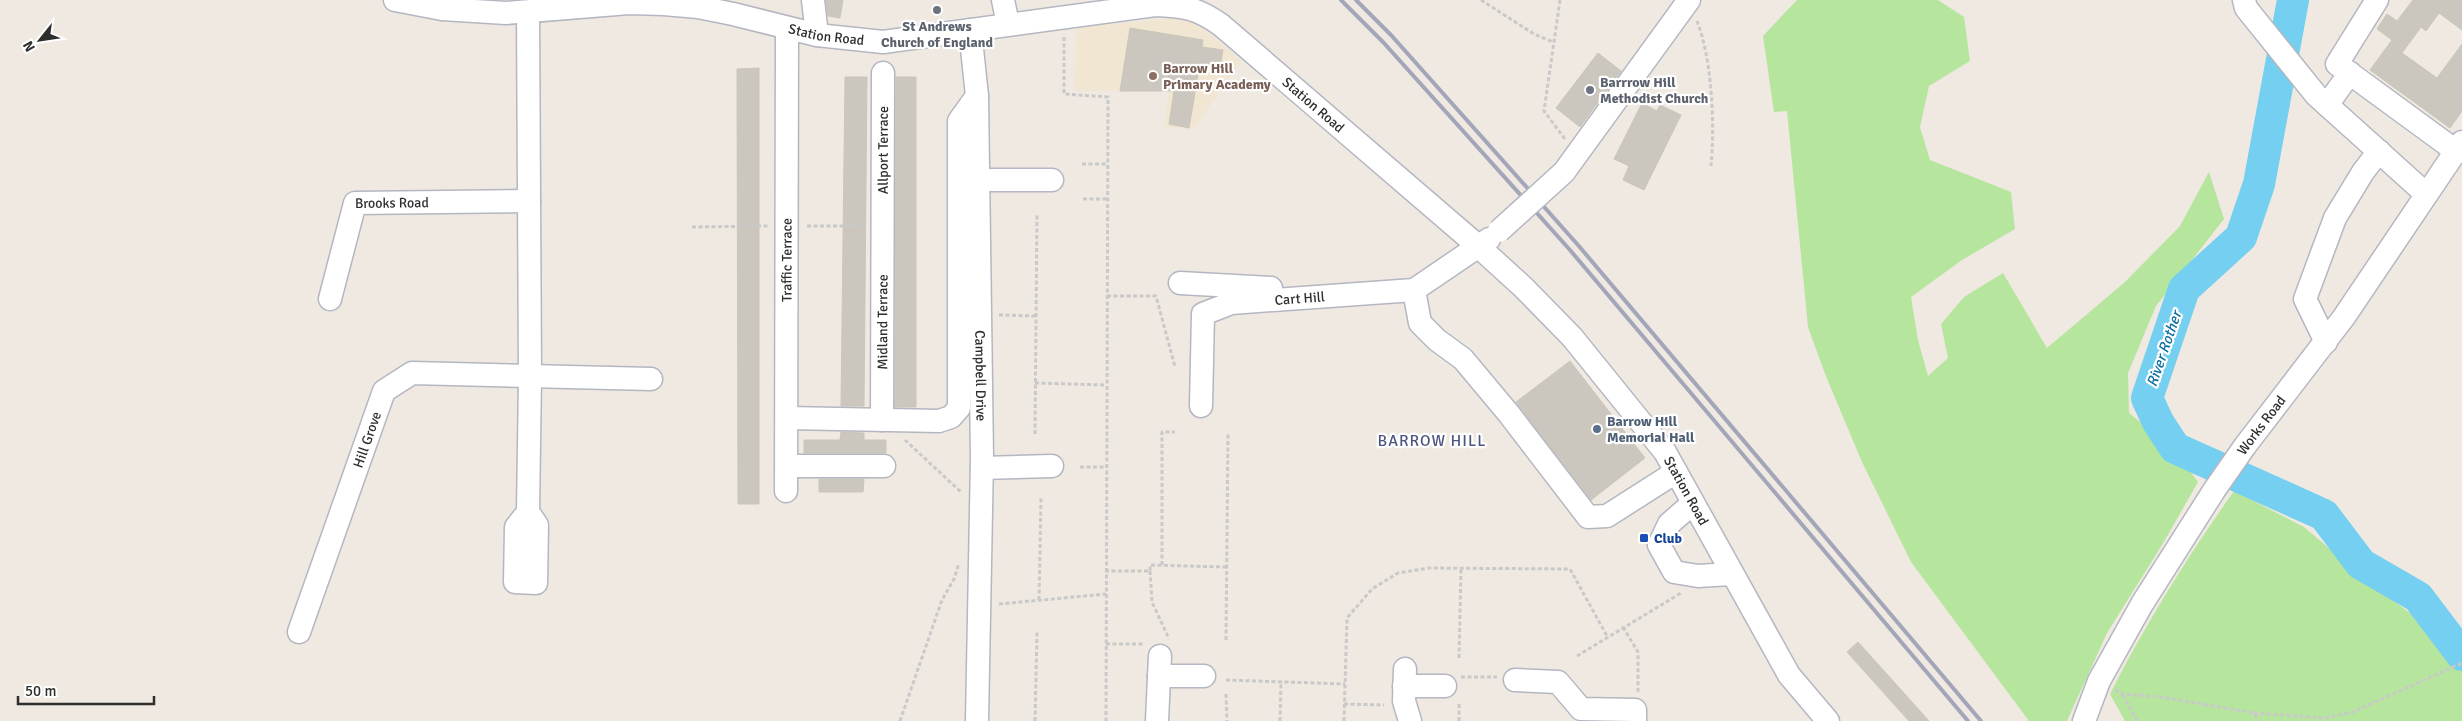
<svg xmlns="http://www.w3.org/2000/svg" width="2462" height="721" viewBox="0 0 2462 721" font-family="Signika,sans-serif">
<rect width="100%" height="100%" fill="#efe9e1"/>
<path fill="#f0e6d1" d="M1182,17l25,15 34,29 -47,68 -30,-2 5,-36h-94l1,-63z"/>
<g fill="#b6e59e">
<path d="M1797,0h141l26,17 6,44 -41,25 -9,41 10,33 81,32 4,37 -53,31 -51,37 7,43 10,36 20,-18 -7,-34 23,-27 39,-24 44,75 78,-66 55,-56 29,-54 15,47 -68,87 -28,67 1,40 45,36 24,33 -36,63 -55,88 -40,88h-38l-118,-159 -49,-100 -37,-88 -17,-47 -21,-216 -13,1 -11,-76z"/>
<path d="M2234,491l70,36 60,51 51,39 47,47v57h-337l-15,-27c36,-71 78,-138 124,-203z"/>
</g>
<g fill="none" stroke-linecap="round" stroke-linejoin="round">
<path stroke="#75cff0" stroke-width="32" d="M2293,0l-34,184 -18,53 -57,52 -37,109 11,24 17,26 149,67 37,49 57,33 44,58"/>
</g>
<g fill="#cbc7bf" stroke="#cbc5ba">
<path d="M826,0h17l-3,18 -12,-2z"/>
<path d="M2413,0h49v30l-23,-17 -13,18 -5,-4 -19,26 35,25 25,-34v67l-12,17 -80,-58 22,-30 -15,-11 10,-15 10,7z"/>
<path d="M1130,28l73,12 -1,7 21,3 -3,17 -20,-4 -11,65 -20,-4 5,-33h-54z"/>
<path d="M1598,53l23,18 -41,56 -24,-19z"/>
<path d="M759,68v436h-21l-1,-435z"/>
<path d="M845,77h22l-3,329h-23z"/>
<path d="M896,77h20v330h-21z"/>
<path d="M1642,103l15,8 3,-6 21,10 -37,75 -21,-10 6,-14 -15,-7z"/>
<path d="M1570,361l75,97 -54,42 -75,-98z"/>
<path d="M841,432l23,1v7h22v13h-82v-13h36z"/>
<path d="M819,479h45l-1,13h-44z"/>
<path d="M1858,642l63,70 8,9h-20l-62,-69z"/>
</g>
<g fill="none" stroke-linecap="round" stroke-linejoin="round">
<defs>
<g id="minor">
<path id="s1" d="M395,0l47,9 64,4 123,-10 35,1 34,3 35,7 84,21 66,7 272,-37c29,1 42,3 66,20l257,221 45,41 49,50 93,115 124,223 39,46"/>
<path d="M813,0l4,35"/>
<path d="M1003,0l5,24"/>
<path d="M2244,0l2,8 70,87 110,99"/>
<path d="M2377,0l-40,64 119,87"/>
<path d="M528,12l2,365 -2,135 9,13 -1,58 -21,-1 1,-55 12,-15"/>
<path id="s2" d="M970,30l7,66 5,362 -5,263"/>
<path d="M2327,105l23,-32"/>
<path d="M1564,172l125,-172"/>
<path d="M978,180h74"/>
<path d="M1180,283l91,5"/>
<path d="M1414,290l6,33 17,17 26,19 46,55 79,103 19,-1 69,-44"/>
<path id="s3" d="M330,299l25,-96 174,-2"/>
<path d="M2326,342l-21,-43 30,-81 28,-46 16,-21"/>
<path id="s4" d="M1201,406l2,-92 28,-11 183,-13 75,-51"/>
<path d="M787,418l152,3 12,-4 8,-9v-287l18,-25"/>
<path id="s5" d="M882,420l1,-347"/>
<path d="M787,466h97"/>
<path d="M982,468l70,-2"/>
<path id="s6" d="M786,491l1,-463"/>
<path d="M1693,503l-24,21 -10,21 15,27 24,4 33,-2"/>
<path id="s7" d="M299,632l85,-241 28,-18 239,6"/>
<path d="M1405,669l-1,32 6,20"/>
<path d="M1159,676h45"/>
<path d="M1515,680l43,2 23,27 54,1v11"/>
<path d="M1404,686h41"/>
<path d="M1157,721l3,-65"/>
<path id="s8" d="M2084,721l15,-40 43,-77 73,-115 30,-43 99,-129 118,-175"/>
</g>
</defs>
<use href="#minor" stroke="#b4b7c1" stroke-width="25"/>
<g stroke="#c9c9c9" stroke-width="3" stroke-dasharray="4 2.5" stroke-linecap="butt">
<path d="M1481,0l53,34 19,8"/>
<path d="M1560,0l-16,111 21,28"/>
<path d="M1697,21c15,38 18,104 14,145"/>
<path d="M1064,37v57l44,3 -2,624"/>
<path d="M1082,164h26"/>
<path d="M1083,199h25"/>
<path d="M807,226h56"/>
<path d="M692,227l76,-1"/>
<path d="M1107,296h49l19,71"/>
<path d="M999,315l37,1"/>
<path d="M1035,383l71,2"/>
<path d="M1035,434l2,-221"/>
<path d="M905,440l56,52"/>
<path d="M1080,467h26"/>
<path d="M1162,565v-133h13"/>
<path d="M1105,571h45v-6l76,2"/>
<path d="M1150,571l2,31 17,37"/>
<path d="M1039,600l2,-103"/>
<path d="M999,604l107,-10"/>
<path d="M1623,627l15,25v40"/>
<path d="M1226,640l2,-208"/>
<path d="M1106,644h39"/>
<path d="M1577,656l104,-63"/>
<path d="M1459,658l2,-89"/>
<path d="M1461,677h36"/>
<path d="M1226,680l119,4"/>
<path d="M2115,690l8,4 38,3 93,16 5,8"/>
<path d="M1226,694l1,27"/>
<path d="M2123,695l14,26"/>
<path d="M1344,704l40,1"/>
<path d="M2254,713l70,5 29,-6 109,-49"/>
<path d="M900,721l42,-121 12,-21 5,-16"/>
<path d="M1035,721l2,-89"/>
<path d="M1280,721l1,-40"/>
<path d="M1344,721l3,-103 25,-29 26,-16 31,-5 141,1 37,67"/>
<path d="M1459,721v-18"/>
</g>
<use href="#minor" stroke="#fff" stroke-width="22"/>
<g stroke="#a3a6b8" stroke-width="4">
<path d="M1341,0l42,42 187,208 398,471"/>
<path d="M1356,0l35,35 187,210 403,476"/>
</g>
<defs>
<path id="minor-bridge" d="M1499,231l65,-59"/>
</defs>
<use href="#minor-bridge" stroke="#b4b7c1" stroke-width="25" stroke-linecap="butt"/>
<use href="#minor-bridge" stroke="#fff" stroke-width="22"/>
</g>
<g fill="#6b7280" stroke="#fff" stroke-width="2">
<circle cx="937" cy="10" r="5"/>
<circle cx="1590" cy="90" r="5"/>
</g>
<circle fill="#8d6e63" stroke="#fff" stroke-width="2" cx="1153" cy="76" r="5"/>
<circle fill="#5c6f8a" stroke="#fff" stroke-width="2" cx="1597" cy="429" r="5"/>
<rect fill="#1a4fb4" stroke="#fff" stroke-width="2" x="1639" y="533" width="10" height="10" rx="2.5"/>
<g text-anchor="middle" stroke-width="4.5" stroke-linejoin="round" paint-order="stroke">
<g font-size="14" font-weight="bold" fill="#5b616d" stroke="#fff">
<text x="937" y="31">St Andrews<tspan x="937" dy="16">Church of England</tspan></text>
<text x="1600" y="87" text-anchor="start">Barrrow Hill<tspan x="1600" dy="16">Methodist Church</tspan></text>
</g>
<g font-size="14" fill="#2e2e2e" stroke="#fff">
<text dy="5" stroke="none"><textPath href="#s1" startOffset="436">Station Road</textPath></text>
<text dy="5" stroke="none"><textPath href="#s1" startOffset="960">Station Road</textPath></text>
<text dy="5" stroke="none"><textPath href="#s5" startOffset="270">Allport Terrace</textPath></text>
<text dy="5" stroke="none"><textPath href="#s3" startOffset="136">Brooks Road</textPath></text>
<text dy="5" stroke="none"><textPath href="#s6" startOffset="231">Traffic Terrace</textPath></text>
<text dy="5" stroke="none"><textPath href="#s4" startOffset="191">Cart Hill</textPath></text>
<text dy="5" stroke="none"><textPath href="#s5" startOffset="98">Midland Terrace</textPath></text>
<text dy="5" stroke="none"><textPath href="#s2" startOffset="346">Campbell Drive</textPath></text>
<text dy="5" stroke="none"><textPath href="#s8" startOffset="346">Works Road</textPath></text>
<text dy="5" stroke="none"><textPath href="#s7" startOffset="204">Hill Grove</textPath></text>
<text dy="5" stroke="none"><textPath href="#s1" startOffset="1500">Station Road</textPath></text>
</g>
<g font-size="14" font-weight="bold" fill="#785e54" stroke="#fff" text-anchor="start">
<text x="1163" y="73">Barrow Hill<tspan x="1163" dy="16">Primary Academy</tspan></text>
</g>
<g font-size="14" font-weight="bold" fill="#4e5e75" stroke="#fff" text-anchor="start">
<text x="1607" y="426">Barrow Hill<tspan x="1607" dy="16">Memorial Hall</tspan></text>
</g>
<g font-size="14" font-weight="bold" fill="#164399" stroke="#fff" text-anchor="start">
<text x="1654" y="543">Club</text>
</g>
<g font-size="15" font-style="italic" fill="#0d6fa3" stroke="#fff">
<text transform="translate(2164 349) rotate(-71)" y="5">River Rother</text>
</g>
<g font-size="16" letter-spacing="1" fill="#4d5680" stroke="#fff">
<text x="1432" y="446">BARROW HILL</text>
</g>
</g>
<g transform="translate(40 40) rotate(240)" stroke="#ffffff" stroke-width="4" paint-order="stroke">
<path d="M0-4L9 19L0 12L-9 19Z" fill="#2e2e2e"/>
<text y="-8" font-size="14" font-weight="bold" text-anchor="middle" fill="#2e2e2e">N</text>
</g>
<path d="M18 696v8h136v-8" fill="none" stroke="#2e2e2e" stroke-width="2.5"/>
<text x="25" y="696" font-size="15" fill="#2e2e2e" stroke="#ffffff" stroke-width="4" paint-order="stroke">50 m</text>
</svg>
